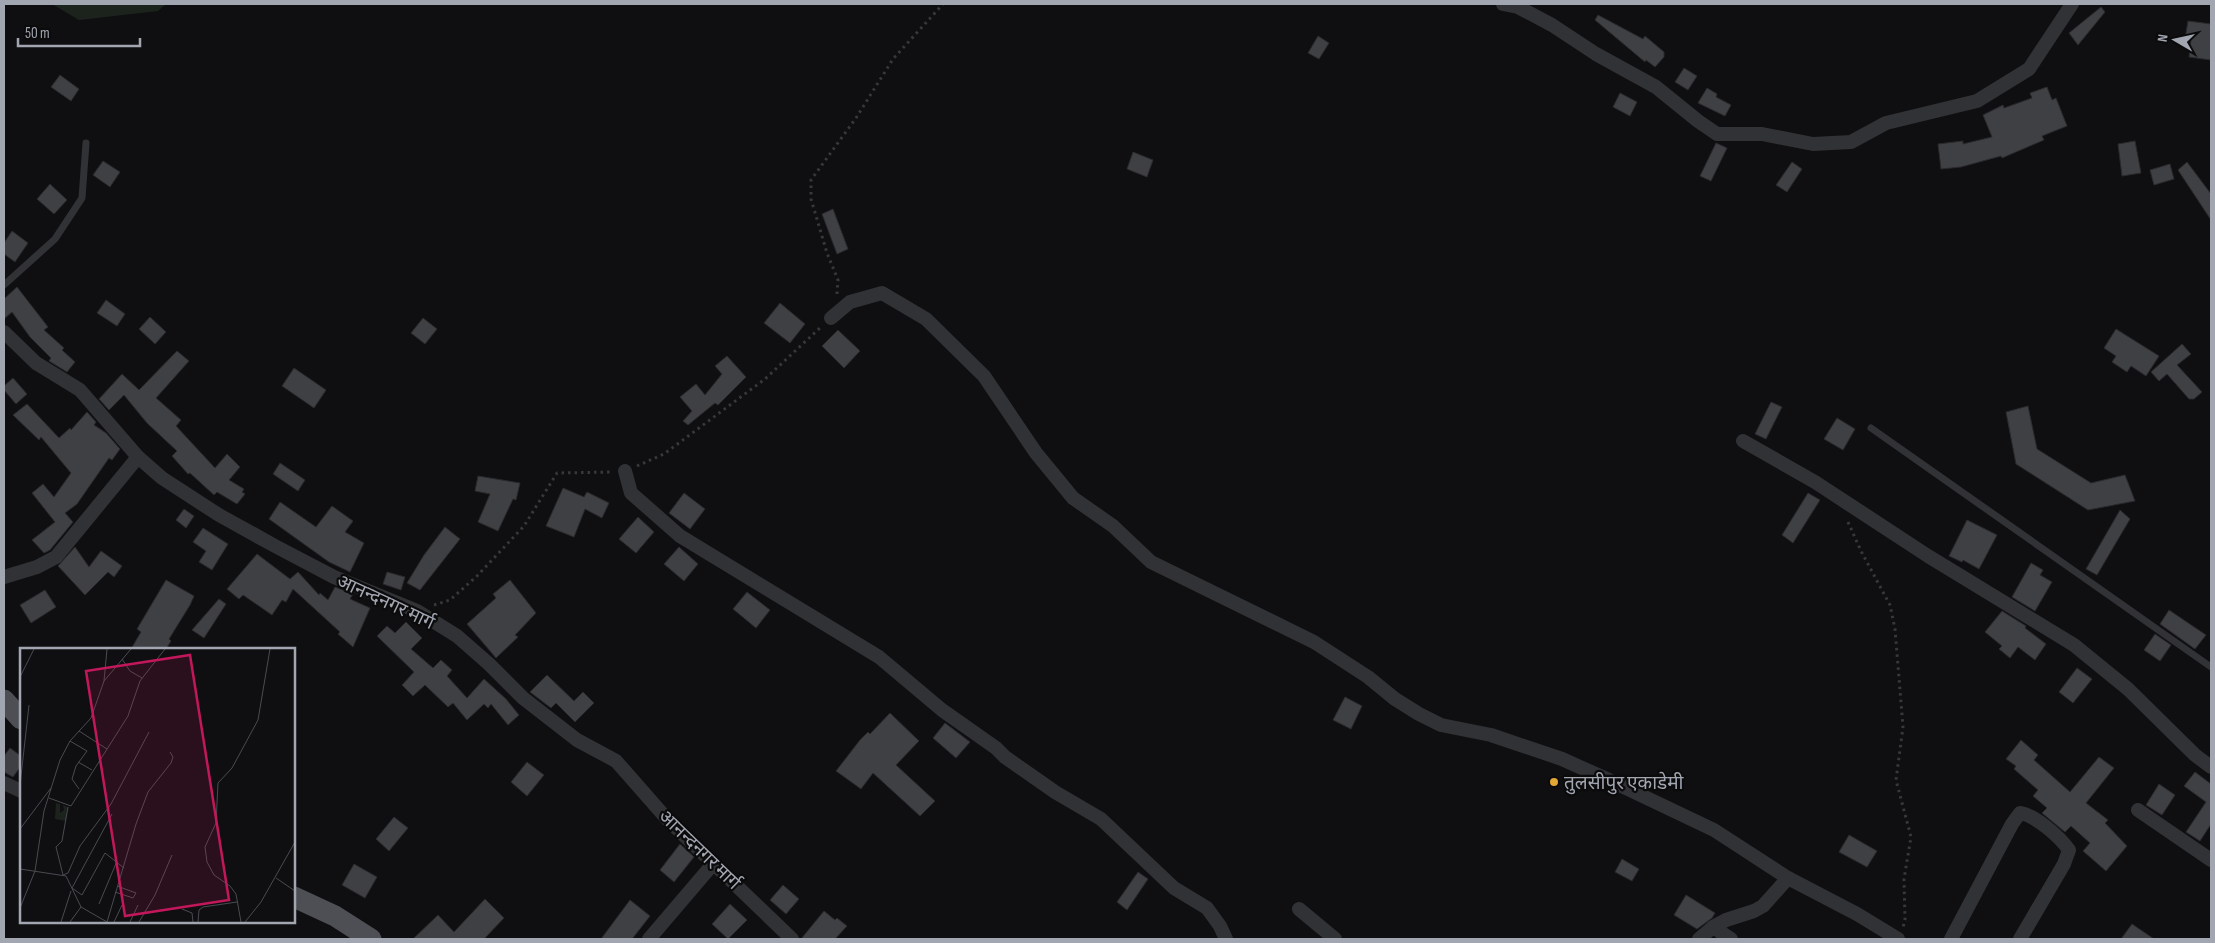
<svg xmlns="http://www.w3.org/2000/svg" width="2215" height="943" viewBox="0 0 2215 943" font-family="'Sofia Sans Condensed','Noto Sans Devanagari',sans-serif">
<rect width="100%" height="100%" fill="#0f0f11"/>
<path fill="#1c231d" d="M52,4h114l-8,7 -79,9z"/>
<g fill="#3f4044" stroke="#2a2a2d">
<path d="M2101,7l4,5 -27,33 -9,-12z"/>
<path d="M1598,15l45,24 2,-3 19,16v5l-9,10 -9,-7 -1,2 -50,-42z"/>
<path d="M2188,21l23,3v36l-22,-3 2,-17 -6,-1z"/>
<path d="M1318,36l11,7 -10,16 -11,-6z"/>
<path d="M1684,68l13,8 -9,14 -13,-8z"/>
<path d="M60,75l19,14 -8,12 -20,-14z"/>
<path d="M2047,87l5,13 4,-2 11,28 -25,10 2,4 -42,18 -1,-2 -40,11 -20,2 -3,-25 25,-3v3l29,-7 -9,-22 20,-10 1,3 28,-10 -2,-5z"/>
<path d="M1707,88l10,6 -1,3 15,8 -6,11 -27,-13z"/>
<path d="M1620,93l17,9 -7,14 -17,-9z"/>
<path d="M2135,141l6,32 -19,3 -4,-32z"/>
<path d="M1716,143l11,5 -16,33 -11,-5z"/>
<path d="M1133,152l20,8 -6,17 -20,-8z"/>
<path d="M103,161l17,11 -10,15 -17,-12z"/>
<path d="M1792,162l10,7 -15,23 -11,-7z"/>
<path d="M2187,162l24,32v26l-33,-50z"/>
<path d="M2170,164l4,15 -20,6 -4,-15z"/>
<path d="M50,184l17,16 -13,14 -17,-15z"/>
<path d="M833,209l15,40 -11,5 -15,-40z"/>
<path d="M12,231l16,12 -13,19 -11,-8v-11z"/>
<path d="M17,287l31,40 -4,3 20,18 -2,2 13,12 -8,10 -18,-11 2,-3 -21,-21 -18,-25 -8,7v-20z"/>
<path d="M106,300l19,14 -8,12 -20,-13z"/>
<path d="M780,303l25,21 -15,19 -26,-20z"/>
<path d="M150,317l16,15 -11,12 -16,-15z"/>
<path d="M423,318l14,11 -12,15 -14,-11z"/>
<path d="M2116,329l43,27 -13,20 -15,-10 -4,6 -15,-10 4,-6 -12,-8z"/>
<path d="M838,330l22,21 -16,17 -22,-22z"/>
<path d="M2182,344l9,10 -14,11 25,27 -8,7h-5l-22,-25 -8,7 -8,-9z"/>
<path d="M177,351l12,10 -33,37 25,22 -5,6 39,42 12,-14 13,13 -11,13 15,9 -2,3 3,2 -8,10 -20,-12 -3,3 -24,-22 -2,1 -16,-18 5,-5 -30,-28 -23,-28 -15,15 -10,-11 23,-25 17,16z"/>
<path d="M727,356l19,21 -28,28 -3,-2 -27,22 -5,-4 9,-10 -12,-14 16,-13 9,11 17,-21 -7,-8z"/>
<path d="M294,368l32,22 -12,18 -32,-22z"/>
<path d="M13,378l14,16 -11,10 -12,-14v-4z"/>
<path d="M1771,402l11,5 -16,32 -11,-5z"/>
<path d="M27,404l32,34 11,-10 1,2 16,-18 9,10 -2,3 12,8 14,16 -8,11 -3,-2 -32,46 -12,9 8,9 -23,28 -6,3 -12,-13 23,-18 -23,-29 11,-9 11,13 17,-24 -30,-36 -2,3 -26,-25z"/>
<path d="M2028,406l9,43 54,34 34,-8 10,26 -47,9 -72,-46 -10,-52z"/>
<path d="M1837,418l18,11 -12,21 -19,-11z"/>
<path d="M280,463l25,17 -7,11 -25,-17z"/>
<path d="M478,476l42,7 -4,17 -3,-1 -15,32 -20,-9 12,-28 -15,-3z"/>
<path d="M563,488l21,9 3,-5 22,11 -7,15 -17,-9 -11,28 -28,-11z"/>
<path d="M684,493l21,16 -15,20 -21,-16z"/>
<path d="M1808,493l12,7 -27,43 -11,-8z"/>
<path d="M280,502l36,25 16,-21 21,15 -8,11 19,11 -14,29 -21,-10 -60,-43z"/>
<path d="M184,509l10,7 -8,12 -10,-8z"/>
<path d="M2120,510l10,9 -33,56 -11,-6z"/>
<path d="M638,517l16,15 -18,21 -17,-14z"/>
<path d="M1967,520l30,15 -18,34 -16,-9 -1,2 -13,-6z"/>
<path d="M445,527l15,12 -40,51 -13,-7 17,-28z"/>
<path d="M203,528l25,16 -16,26 -13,-8 7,-11 -13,-9z"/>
<path d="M75,547l14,20 12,-16 21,15 -8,11 -6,-5 -23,23 -27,-29z"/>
<path d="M679,547l19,17 -14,17 -20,-17z"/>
<path d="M257,554l33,25 8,-7 21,23 1,-2 8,7 7,-13 18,7 -3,5 20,9 -17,39 -15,-13 2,-2 -47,-43 -7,13 -4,-2 -10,15 -29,-20 -4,4 -12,-10z"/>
<path d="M2031,563l12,7 -3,5 12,7 -17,29 -23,-14z"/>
<path d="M387,572l18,5 -4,13 -18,-6z"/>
<path d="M166,580l28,16 -4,9 -21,34 2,2 -5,8h-35l10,-17 -4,-3z"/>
<path d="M510,580l26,33 -21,22 3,2 -22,21 -29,-34 29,-26 -3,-4z"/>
<path d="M45,590l11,17 -25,16 -11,-18z"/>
<path d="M747,592l23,18 -14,18 -23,-19z"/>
<path d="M219,599l7,5 -22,34 -12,-8z"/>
<path d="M2169,610l37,25 -11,14 -35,-25z"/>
<path d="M2002,611l24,15 -1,2 21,16 -11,16 -17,-13 -8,11 -11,-9 3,-3 -17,-14z"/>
<path d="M406,622l16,16 -11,11 22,19 8,-8 11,10 -5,6 20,22 17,-19 22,20 13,16 -11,10 -17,-21 -3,4 -4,-4 -17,16 -14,-17 -5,4 -23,-22 -12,11 -11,-11 12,-13 -37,-36 10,-10 8,7z"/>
<path d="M2155,634l16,11 -11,16 -16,-11z"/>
<path d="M2077,668l15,11 -19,24 -14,-11z"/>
<path d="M547,675l27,26 9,-9 11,11 -19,19 -19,-19 -5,5 -21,-16z"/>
<path d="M1345,697l17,9 -11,23 -18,-9z"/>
<path d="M890,713l29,28 -23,24 39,36 -15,15 -47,-43 -12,16 -25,-18 24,-31 8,-8 2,2z"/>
<path d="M945,723l25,19 -14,16 -23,-20z"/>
<path d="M2021,740l17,15 -4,5 36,32 29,-35 15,11 -28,35 22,17 -3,3 22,23 -21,25 -23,-20 7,-8 -19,-17 -6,6 -23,-19 5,-5 -14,-12 5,-6 -24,-21 2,-3 -10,-7z"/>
<path d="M10,748l11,8v10l-8,11 -9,-5v-16z"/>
<path d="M527,762l17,13 -17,21 -16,-14z"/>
<path d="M2195,772l16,12v40l-11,17 -14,-9 20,-30 -22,-16z"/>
<path d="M2159,784l16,11 -13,20 -16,-10z"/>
<path d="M394,817l14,11 -19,23 -13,-12z"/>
<path d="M1849,835l28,16 -10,16 -28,-15z"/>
<path d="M680,844l14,13 -20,25 -14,-12z"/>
<path d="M1622,859l17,10 -7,12 -17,-9z"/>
<path d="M354,864l23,13 -12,21 -23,-13z"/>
<path d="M1138,872l10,7 -21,31 -10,-8z"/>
<path d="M783,885l16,14 -13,15 -16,-14z"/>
<path d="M1686,895l29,18 -3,5 -15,11 -23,-14z"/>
<path d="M485,899l19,19 -20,21h-71l25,-24 16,17z"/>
<path d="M630,900l20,16 -18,23h-31z"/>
<path d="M730,904l17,16 -19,19 -16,-15z"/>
<path d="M824,911l11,9 2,-2 10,8 -12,13h-34z"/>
<path d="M2132,924l22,15h-33z"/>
</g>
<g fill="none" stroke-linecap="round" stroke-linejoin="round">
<g stroke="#37383c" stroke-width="3" stroke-dasharray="2.5 4" stroke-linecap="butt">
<path d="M837,294l1,-14 -11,-27 -16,-54v-19l45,-62 37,-59 50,-55"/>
<path d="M637,466l27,-12 101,-75 56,-52"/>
<path d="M1848,522l13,29 29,54 5,24 8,98 -7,53 15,57 -7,42 1,41 -2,7"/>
<path d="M434,605l16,-5 27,-24 47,-50 33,-53 55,-1"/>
</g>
<g stroke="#313235" stroke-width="7">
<path d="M4,285l51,-46 27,-41 4,-55"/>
<path d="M1871,428l340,239"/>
</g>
<g stroke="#313235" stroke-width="14">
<path d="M1503,4l15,3 34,18 44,29 60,33 42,34 19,13h45l51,10 38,-2 35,-19 91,-22 52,-32 43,-65"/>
<path d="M831,318l19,-16 32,-9 44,26 58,57 52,77 37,45 40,28 38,36 163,80 54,35 27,22 24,15 22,11 50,10 71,24 47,21 105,50 74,48 69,36 41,25"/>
<path d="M4,332l32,31 44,27 58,67 24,21 57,37 56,31 59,31 83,34 40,25 32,28 34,34 54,42 39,21 51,58 125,120"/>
<path d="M1743,441l72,41 113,74 146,89 54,44 67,66 16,12"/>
<path d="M625,471l6,22 49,43 199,121 63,53 54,38 9,9 50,35 46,27 73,69 33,20 13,18 6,13"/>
<path d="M4,577l33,-10 19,-10 82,-100"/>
<path d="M4,783l17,8"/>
<path d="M2138,810l73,50"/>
<path d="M1299,909l36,30"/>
<path d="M1713,927l18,12"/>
<path d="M649,939l64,-75"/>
<path d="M1699,939l14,-12 13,-7 28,-9 9,-5 25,-28"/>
<path d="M1951,939l61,-115 8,-11c15,2 40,24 49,37l-5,14 -44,75"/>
</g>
<g stroke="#4d4f54" stroke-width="21">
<path d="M4,700l17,19"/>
<path d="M294,897l41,19 36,23"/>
</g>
</g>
<circle fill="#e3a736" stroke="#0b0b0c" stroke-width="2" cx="1554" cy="782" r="5"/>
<g text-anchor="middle" stroke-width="4.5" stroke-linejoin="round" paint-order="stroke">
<g font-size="19" fill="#a2a6b1" stroke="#0b0b0c">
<text transform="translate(386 601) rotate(25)" y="7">आनन्दनगर मार्ग</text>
<text transform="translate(700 849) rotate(44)" y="7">आनन्दनगर मार्ग</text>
</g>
<g font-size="19" fill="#a2a6b1" stroke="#0b0b0c" text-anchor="start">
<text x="1564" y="789">तुलसीपुर एकाडेमी</text>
</g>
</g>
<g transform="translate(20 648)">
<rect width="275" height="275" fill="#0f0f11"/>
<path d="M36,155l4,1v9l4,-3 -1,-5 4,2 -1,14 -11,-2z" fill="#1c231d"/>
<path fill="none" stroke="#4a4b51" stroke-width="1" d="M102,11l8,12 12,7M0,29l14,-28M84,33l3,-32M59,83l28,18M50,93l17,10 -11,15 -4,13 7,10M58,114l14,8M0,137l9,-80M29,150l22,8 57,-90 12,-35 25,-32M48,159l-6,34 -6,6 7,28 5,-2 12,-27 31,-42 38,-72M92,166l-40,74 10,7 23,-42 19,15M0,181l31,-41M0,221l46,7 15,31 26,15M256,230l19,13M95,244l18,6 3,-5 -19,-7M79,256l18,-43M0,260l15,-37 9,-60 16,-51 10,-19 21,-23 13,-37 27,-32M162,261l10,4 1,9M41,274l10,-31M50,274l11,-15M87,274l29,-98 12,-32 23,-29 2,-6 -3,-5M94,274l8,-17M110,274l8,-17M119,274l16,-27 17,-40M178,274l1,-12 4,-3 34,-5M221,274l-5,-28 -6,-8 -16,-11 -7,-13 -2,-15 11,-24 2,-40 14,-15 26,-48 12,-71M225,274l16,-20 34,-60"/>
<path fill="#c2185b" fill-opacity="0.15" stroke="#c2185b" stroke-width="2.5" d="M170,7l39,245 -104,16 -39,-245z"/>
<rect width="275" height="275" fill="none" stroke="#a2a6b1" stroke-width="2.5"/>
</g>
<rect width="2215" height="943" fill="none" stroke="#a2a6b1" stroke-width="10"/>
<g transform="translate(2175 40) rotate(279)" stroke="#0b0b0c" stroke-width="4" paint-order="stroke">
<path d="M0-4L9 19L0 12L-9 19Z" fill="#a2a6b1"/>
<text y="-8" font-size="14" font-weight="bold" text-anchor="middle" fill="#a2a6b1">N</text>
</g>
<path d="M18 38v8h122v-8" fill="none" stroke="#a2a6b1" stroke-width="2.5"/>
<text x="25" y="38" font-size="15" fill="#a2a6b1" stroke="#0b0b0c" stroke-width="4" paint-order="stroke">50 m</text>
</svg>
